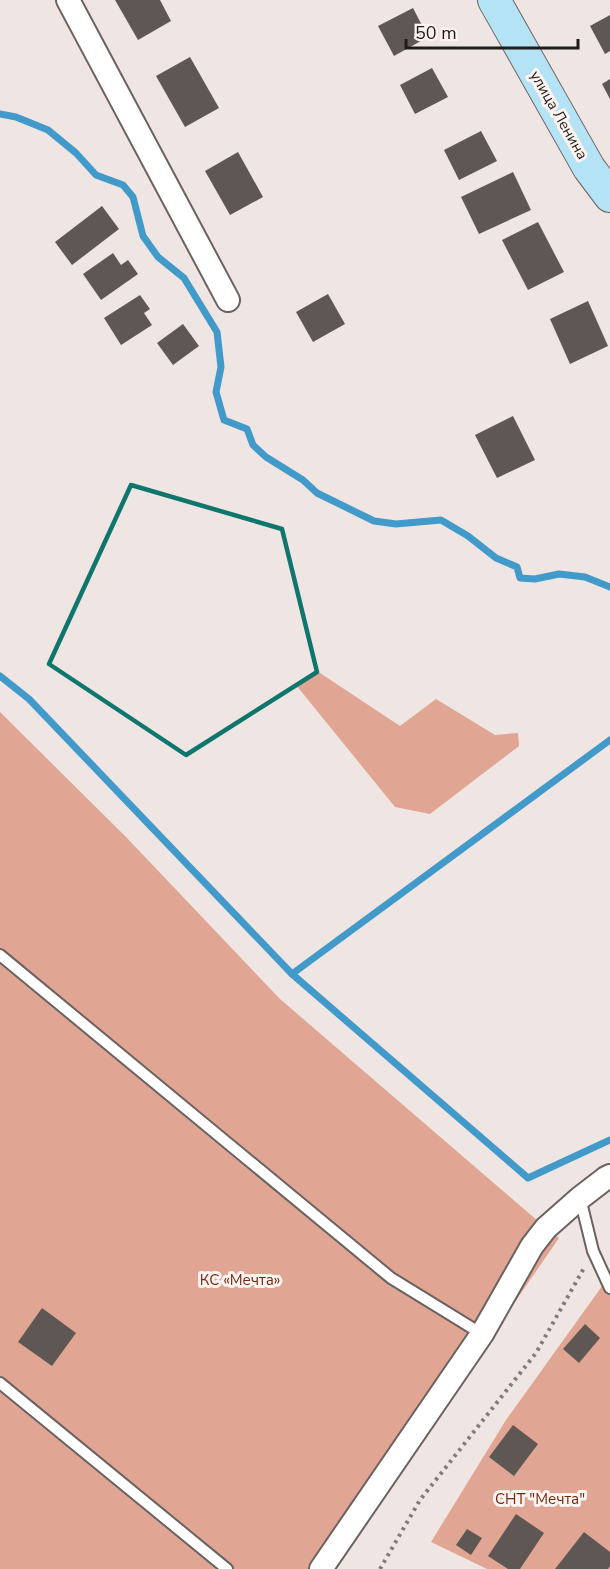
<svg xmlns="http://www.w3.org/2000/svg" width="610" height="1569" viewBox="0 0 610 1569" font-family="'Nunito Sans',sans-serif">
<rect width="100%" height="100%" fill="#efe6e3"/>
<g fill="#e0a693">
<path d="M317,671l83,55 36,-27 59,36 23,-2 1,13 -89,68 -35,-7 -99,-122z"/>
<path d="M0,712l126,125 154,162 266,229 13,10 -228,331h-331z"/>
<path d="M610,1275v294h-123l-56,-27 75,-122z"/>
</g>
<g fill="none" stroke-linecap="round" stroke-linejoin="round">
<g stroke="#419aca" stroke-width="7">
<path d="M0,114l16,3 32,13 28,23 20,22 27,10 10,12 10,39 15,21 26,21 33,54 4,35 -5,25 8,28 23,9 6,16 13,12 37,23 14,13 57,28 22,3 45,-4 27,16 28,22 21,9 3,11 15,1 24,-5 26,3 25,10"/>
<path d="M0,676l29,23 263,275"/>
<path d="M610,740l-318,234 236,204 82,-38"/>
</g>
</g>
<g fill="#5f5754">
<path d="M115,0h45l11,21 -33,19z"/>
<path d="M413,8l15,29 -34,19 -16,-30z"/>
<path d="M610,15v36l-5,3 -15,-28z"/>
<path d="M190,57l29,51 -34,19 -29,-51z"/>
<path d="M432,68l16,29 -33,17 -15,-29z"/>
<path d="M610,79v20l-8,-15z"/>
<path d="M481,131l16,30 -38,19 -15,-30z"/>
<path d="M238,152l25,45 -33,18 -25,-44z"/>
<path d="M513,172l18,38 -52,24 -18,-37z"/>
<path d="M102,206l17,23 -47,36 -17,-23z"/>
<path d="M538,222l26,50 -36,18 -26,-50z"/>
<path d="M113,253l8,12 7,-5 10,14 -37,26 -18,-26z"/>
<path d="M328,294l17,30 -32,18 -17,-30z"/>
<path d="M140,295l10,14 -6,4 8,12 -31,20 -17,-27z"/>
<path d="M588,301l20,45 -38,18 -20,-45z"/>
<path d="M183,324l16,22 -26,19 -16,-22z"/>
<path d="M513,416l22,44 -38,18 -22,-43z"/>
<path d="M42,1308l34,25 -24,33 -34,-24z"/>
<path d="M585,1324l15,14 -21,25 -16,-14z"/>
<path d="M513,1425l25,19 -24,32 -25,-19z"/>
<path d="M516,1514l28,19 -24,36h-12l-20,-13z"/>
<path d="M467,1529l15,9 -11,17 -15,-10z"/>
<path d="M584,1532l26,20v14l-2,3h-53z"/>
</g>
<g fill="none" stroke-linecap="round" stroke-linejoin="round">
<defs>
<g id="service">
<path d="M0,955l391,323 91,56"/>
<path d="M580,1198l13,53 17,37"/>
<path d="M0,1383l227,186"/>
</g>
<g id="minor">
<path d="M68,0l160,300"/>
<path d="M321,1569l161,-235 50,-88 14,-18 34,-30 26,-20 4,-2"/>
</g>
<path id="secondary" d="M494,0l95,168 21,28"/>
</defs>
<use href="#service" stroke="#6a6260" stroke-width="14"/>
<use href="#minor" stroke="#6a6260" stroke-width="26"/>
<use href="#secondary" stroke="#6a6260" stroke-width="34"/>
<path stroke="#817b79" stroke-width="4" stroke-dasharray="3 4.5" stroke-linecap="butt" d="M380,1569l40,-69 116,-147 48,-85"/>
<use href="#service" stroke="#fff" stroke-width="10"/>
<use href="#minor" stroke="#fff" stroke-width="22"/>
<use href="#secondary" stroke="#b4e3f6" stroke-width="32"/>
</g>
<path fill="none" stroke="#0f766e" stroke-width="4.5" stroke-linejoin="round" d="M131,485l151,44 35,143 -131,83 -137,-91z"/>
<g text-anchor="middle" stroke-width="6" stroke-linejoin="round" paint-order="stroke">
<g font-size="15" fill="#1e1b19" stroke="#fdf3f0">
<text transform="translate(559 115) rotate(60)" y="5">улица Ленина</text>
</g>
<g font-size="15" fill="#74290d" stroke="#fdf3f0">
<text x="240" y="1285">КС «Мечта»</text>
<text x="540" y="1504">СНТ "Мечта"</text>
</g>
</g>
<path d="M406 39v9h172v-9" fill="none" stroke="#1e1b19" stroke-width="3"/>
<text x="415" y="39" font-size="18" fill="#1e1b19" stroke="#fdf3f0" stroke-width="4.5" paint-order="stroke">50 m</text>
</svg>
